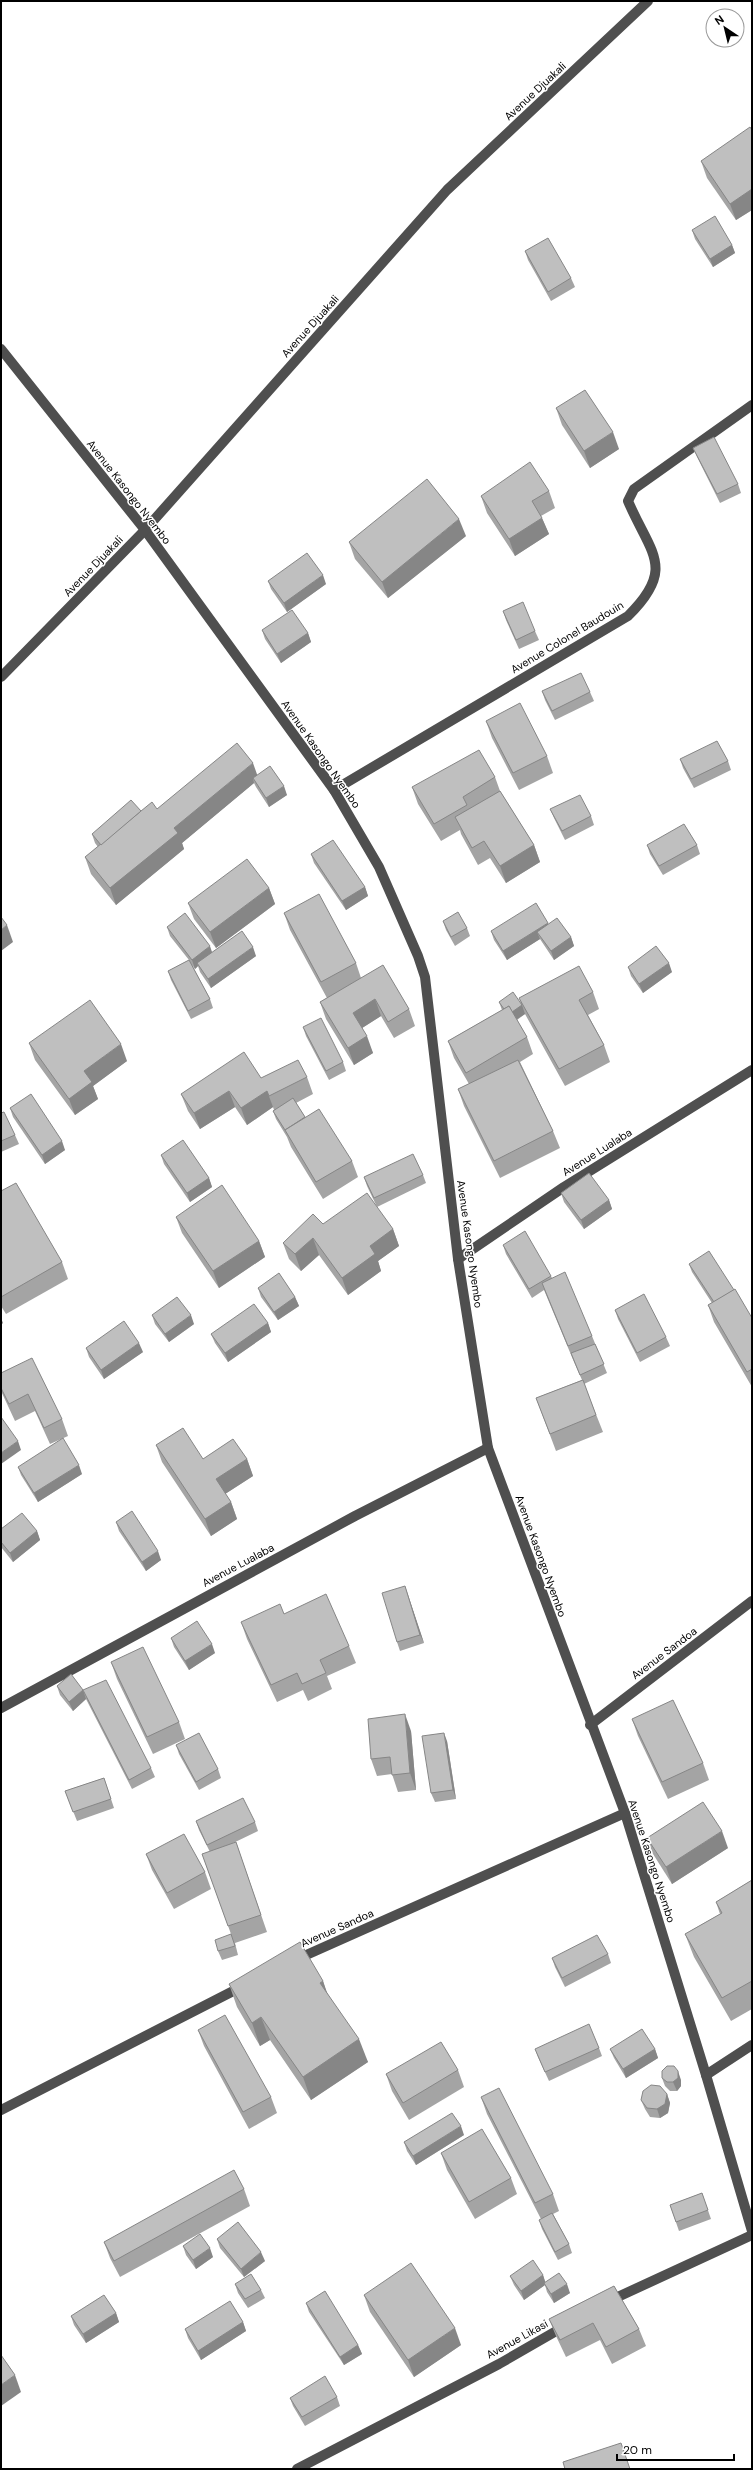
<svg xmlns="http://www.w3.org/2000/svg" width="753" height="2470" viewBox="0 0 753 2470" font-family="'DM Sans',sans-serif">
<rect width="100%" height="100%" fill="#fff"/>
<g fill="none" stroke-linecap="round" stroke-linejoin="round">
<g stroke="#4f4f4f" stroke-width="10">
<path d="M1,349l144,181 189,260 45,77 39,89 7,21 33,282 30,189 137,365 81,262 46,156"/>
<path d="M1,677l144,-147 302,-340 201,-189"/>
<path d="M334,790l294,-174c49,-48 22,-63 0,-115l6,-12 118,-84"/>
<path d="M458,1259l106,-72 188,-117"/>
<path d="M1,1708l354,-192 133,-68"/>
<path d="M590,1725l162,-124"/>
<path d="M295,1960l330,-147"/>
<path d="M706,2075l46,-30"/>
<path d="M1,2110l242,-124"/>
<path d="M609,2301l143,-66"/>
<path d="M297,2469l202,-105 66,-38"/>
</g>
</g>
<g fill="#a4a4a4">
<path d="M752,130v80l-16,10 -29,-42 -6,-17z"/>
<path d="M692,230l40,15 3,8 -22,14 -18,-28z"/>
<path d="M525,251l46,27 4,9 -24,14 -23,-41z"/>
<path d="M556,408l63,41 -29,19 -28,-43z"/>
<path d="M693,448l45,36 3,9 -21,10 -23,-46z"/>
<path d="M549,491l6,17 -14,8 8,18 -34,22 -28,-43 -6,-17z"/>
<path d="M466,536l-78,62 -33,-39 -6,-17z"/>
<path d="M268,581l58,3 -39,28 -16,-23z"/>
<path d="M503,611l32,20 4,9 -20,9 -13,-29z"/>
<path d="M262,630l46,3 3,9 -30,21 -16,-24z"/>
<path d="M542,691l48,1 4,9 -39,19 -10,-20z"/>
<path d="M486,721l61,35 6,17 -34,17 -27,-52z"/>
<path d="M680,759l48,2 3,9 -37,18 -11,-20z"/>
<path d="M257,775l30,20 -18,12 -13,-20 -2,-4 -72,60 2,6 -68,56 -25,-31 -6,-17 13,-10 -3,-4 -3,-9 49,-23 16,-2z"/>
<path d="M495,777l5,14 34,54 6,17 -34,21 -16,-25 -12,7 -17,-31 -1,-4 -19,11 -23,-37 -6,-17z"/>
<path d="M550,809l41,7 3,9 -29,15 -11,-22z"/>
<path d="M647,845h50l3,9 -37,21 -13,-21z"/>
<path d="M311,854l54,33 3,9 -22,14 -32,-47z"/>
<path d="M269,888l6,16 -59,44 -22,-29 -6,-16z"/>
<path d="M284,913l72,50 5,15 48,31 6,17 -21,12 -13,-22 -19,12 11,25 -19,12 -28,-46 -6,-17 7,-4 -37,-68z"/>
<path d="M443,921l24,7 3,8 -15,10 -9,-16z"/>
<path d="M549,924l22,13 3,9 -20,14 -14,-21 -33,21 -13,-20 -3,-9z"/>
<path d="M167,927l45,25 44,4 -45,32 -11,-16 -2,-6 -3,3 -3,-4 18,34 3,9 -22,11 -20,-39 -3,-9 21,-11 -19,-24z"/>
<path d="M628,967l44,5 -29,21 -12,-17z"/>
<path d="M593,992l6,17 -11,6 16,30 6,17 -45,24 -40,-72 -8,6 10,17 6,17 -13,8 33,69 7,17 -60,30 -36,-72 -6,-17 11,-5 -15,-26 -6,-17 54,-31 -3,-8 22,1 -2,-5z"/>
<path d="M303,1027l40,35 3,9 -17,9 -23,-44z"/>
<path d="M29,1043l98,18 -34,25 5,13 -23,16 -40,-55z"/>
<path d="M307,1077l6,17 -17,9 9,14 47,44 6,16 -35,22 -32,-52 -4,-10 -11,-18 -3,-8 1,-1 -1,-3 -26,18 -12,-18 -35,22 -12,-18 -7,-17 80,-16z"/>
<path d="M10,1108l55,42 -20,14 -32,-47z"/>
<path d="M1,1113l14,22 4,9 -18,8z"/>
<path d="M161,1155l48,23 3,9 -22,15 -26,-38z"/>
<path d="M423,1175l3,8 -49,24 -10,-21 -3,-9z"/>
<path d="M1,1191l61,71 6,17 -62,35 -5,-8z"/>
<path d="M561,1193l48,7 3,9 -28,20 -20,-27z"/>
<path d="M176,1217l83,24 6,16 -46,31 -37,-55z"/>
<path d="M323,1224l70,5 6,17 -21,15 3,10 -33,24 -29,-40 -18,16 -12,-12 -6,-16z"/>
<path d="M503,1245l48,31 1,2 40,58 15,37 -23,11 19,48 -47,19 -20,-53 46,-18 -8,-18 -30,-72 -12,8 -26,-44z"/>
<path d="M689,1264l63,54v69l-38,-65 -6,-17 4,-2 -20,-31z"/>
<path d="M258,1288l37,9 4,9 -21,14 -17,-23z"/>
<path d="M615,1310l51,27 4,9 -30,16 -22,-43z"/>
<path d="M152,1315l42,9 -25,18 -14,-18z"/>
<path d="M268,1323l3,9 -43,30 -13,-19 -4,-9z"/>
<path d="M86,1348l57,4 -39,27 -15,-22z"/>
<path d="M1,1373l61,46 6,17 -18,8 -15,-33 -20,10 -14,-30z"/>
<path d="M156,1445l47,14h44l6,17 -28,18 6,8 6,17 -26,17 -49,-74z"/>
<path d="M18,1467l64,7 -44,28 -17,-27z"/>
<path d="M116,1522l45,38 -15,11 -27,-40z"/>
<path d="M1,1529l36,2 3,9 -27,22 -12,-15z"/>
<path d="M405,1586l19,57 -24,8 -3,-9z"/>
<path d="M284,1614l65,32 7,17 -29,13 5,13 -24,12 -5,-11 -26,12 -30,-63 -6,-17z"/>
<path d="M171,1638l44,15 -26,17 -15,-23z"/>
<path d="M111,1662l68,60 6,17 -32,15 -36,-75z"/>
<path d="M57,1686l26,4 68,78 4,9 -23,12 -46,-90 -13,12 -13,-16z"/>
<path d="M632,1719l71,44 6,17 -41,19 -30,-63z"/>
<path d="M411,1731l5,59 -18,2 -6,-18 -15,2 -6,-17z"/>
<path d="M447,1741l9,58 -21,3 -4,-9z"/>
<path d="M176,1745l42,24 3,9 -22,12 -20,-36z"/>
<path d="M104,1778l10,30 -37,13 -12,-30z"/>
<path d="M196,1821l59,1 3,9 -29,14 7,-3 31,90 -32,11 3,12 -16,5 -4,-9 13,-17 -29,-80 8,-2 -11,-22z"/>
<path d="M647,1838l81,10 -56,36 -19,-30z"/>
<path d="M146,1854l59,18 6,17 -37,20 -22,-39z"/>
<path d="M752,1880v129l-21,12 -37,-64 -9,-23 35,-20 -4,-12z"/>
<path d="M608,1954l3,9 -46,24 -10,-20 -3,-9z"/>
<path d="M323,1981l3,10 42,71 -57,38 -41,-60 -10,6 -23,-39 -8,-23z"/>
<path d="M198,2030l73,67 6,16 -28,16 -45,-83z"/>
<path d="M599,2048l3,8 -53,25 -11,-24 -3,-8z"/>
<path d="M610,2049h45l3,9 -32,20 -12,-20z"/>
<path d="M458,2070l6,17 -55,33 -17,-29 -6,-17z"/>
<path d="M662,2078l19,2v6l-4,5h-7l-5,-5z"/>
<path d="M667,2094l3,9 -2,10 -8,5 -10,-1 -5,-8 -4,-9z"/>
<path d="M481,2097l72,97 6,17 -6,3 16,30 3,9 -14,7 -16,-31 -3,-9 2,-1 -54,-105z"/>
<path d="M464,2135l-48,30 -9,-14 -3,-9z"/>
<path d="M441,2153l70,25 6,16 -42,25 -28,-49z"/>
<path d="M244,2189l6,17 -130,71 -10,-19 -6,-16z"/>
<path d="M702,2193l9,26 -32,12 -9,-26z"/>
<path d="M217,2239l48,22 -21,16 -24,-29z"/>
<path d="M183,2246l30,11 -17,12 -10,-14z"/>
<path d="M543,2275l2,7 25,11 -16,10 -7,-11 -2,-7 -21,15 -10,-15 -4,-9z"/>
<path d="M235,2284l26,6 4,8 -17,10 -10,-15z"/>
<path d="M614,2286l25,43 7,17 -34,18 -12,-24 -34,17 -10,-21 -7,-17z"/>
<path d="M364,2295l97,50 -47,32 -44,-65z"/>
<path d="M306,2303l52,42 4,9 -18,11 -35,-53z"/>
<path d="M116,2313l3,9 -33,21 -12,-18 -3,-9z"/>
<path d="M243,2322l3,9 -45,29 -13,-22 -3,-9z"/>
<path d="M337,2397l3,9 -35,20 -12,-20 -3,-8z"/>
</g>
<g fill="#868686">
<path d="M752,189v21l-16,10 -6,-16z"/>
<path d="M732,245l3,8 -22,14 -3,-8z"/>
<path d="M613,432l6,17 -29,19 -6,-17z"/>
<path d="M542,518l7,16 -34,22 -6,-17z"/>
<path d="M459,519l7,17 -78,62 -6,-16z"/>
<path d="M323,575l3,9 -39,28 -3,-9z"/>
<path d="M308,633l3,9 -30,21 -4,-9z"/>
<path d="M253,763l6,17 -6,-2 1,5 -72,60 2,6 -68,56 -6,-17 64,-60z"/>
<path d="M284,786l3,9 -18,12 -3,-9z"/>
<path d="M534,845l6,17 -34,21 -6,-17z"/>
<path d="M365,887l3,9 -22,14 -4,-9z"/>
<path d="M269,888l6,16 -59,44 -6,-16z"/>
<path d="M548,923l3,9h-14l3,7 -33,21 -4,-9z"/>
<path d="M7,925l6,17 -12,9v-21z"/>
<path d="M571,937l3,9 -20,14 -3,-9z"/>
<path d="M210,946l3,9 -16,8 1,3 -3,3 -3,-9z"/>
<path d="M253,947l3,9 -45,32 -3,-9z"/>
<path d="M669,963l3,9 -29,21 -4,-9z"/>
<path d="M375,999l6,17 -22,14 -6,-17z"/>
<path d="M522,1005l3,9 -14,9 -3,-9z"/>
<path d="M367,1036l6,17 -19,12 -6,-17z"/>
<path d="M121,1044l6,17 -34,25 5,13 -23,16 -6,-16 15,-28z"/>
<path d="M229,1091l6,16 -35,22 -6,-16z"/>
<path d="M267,1091l6,16 -26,18 -6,-17z"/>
<path d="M62,1141l3,9 -20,14 -3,-9z"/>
<path d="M209,1178l3,9 -22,15 -3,-9z"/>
<path d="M609,1200l3,9 -28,20 -3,-9z"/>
<path d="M393,1229l6,17 -21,15 3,10 -33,24 -6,-17 28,-32z"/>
<path d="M313,1238l6,17 -18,16 -6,-17z"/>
<path d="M259,1241l6,16 -46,31 -6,-17z"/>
<path d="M295,1297l4,9 -21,14 -4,-8z"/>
<path d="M191,1315l3,9 -25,18 -4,-8z"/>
<path d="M1,1318l2,5 -2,2z"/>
<path d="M268,1323l3,9 -43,30 -3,-9z"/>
<path d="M139,1343l4,9 -39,27 -3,-9z"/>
<path d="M18,1441l3,9 -20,14v-11z"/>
<path d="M247,1459l6,17 -31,20 -6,-17z"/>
<path d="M79,1465l3,9 -44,28 -4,-9z"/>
<path d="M231,1502l6,17 -26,17 -6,-17z"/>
<path d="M37,1531l3,9 -27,22 -3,-9z"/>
<path d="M158,1551l3,9 -15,11 -4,-9z"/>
<path d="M405,1586l19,57 -4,-8z"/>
<path d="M212,1644l3,9 -26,17 -4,-9z"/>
<path d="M83,1690l3,9 -13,12 -4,-9z"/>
<path d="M405,1714l6,17 5,59 -6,-17z"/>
<path d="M444,1733l3,8 9,58 -3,-9z"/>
<path d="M722,1831l6,17 -56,36 -6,-17z"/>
<path d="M323,1981l8,23 -11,-21z"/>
<path d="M261,2017l9,23 -10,6 -8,-23z"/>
<path d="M359,2039l9,23 -57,38 -8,-23z"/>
<path d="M655,2049l3,9 -32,20 -3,-9z"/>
<path d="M678,2071l3,9v6l-4,5 -4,-9z"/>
<path d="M667,2094l3,9 -2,10 -8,5 -3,-9z"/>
<path d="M461,2126l3,9 -48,30 -3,-9z"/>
<path d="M210,2248l3,9 -17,12 -3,-9z"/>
<path d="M261,2252l4,9 -21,16 -3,-8z"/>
<path d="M543,2275l3,9 -2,-1 1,2 -21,15 -3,-9z"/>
<path d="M567,2284l3,9 -16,10 -3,-9z"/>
<path d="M116,2313l3,9 -33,21 -3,-9z"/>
<path d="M243,2322l3,9 -45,29 -3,-9z"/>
<path d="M455,2328l6,17 -47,32 -6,-17z"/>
<path d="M358,2345l4,9 -18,11 -4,-8z"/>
<path d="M15,2375l6,17 -20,14v-21z"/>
</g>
<g fill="#bfbfbf" stroke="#868686">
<path d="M750,127l2,3v59l-22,15 -29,-43z"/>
<path d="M715,216l17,29 -22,14 -18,-29z"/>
<path d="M548,238l23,40 -23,14 -23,-41z"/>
<path d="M585,390l28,42 -29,19 -28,-43z"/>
<path d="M714,437l24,47 -21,10 -24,-46z"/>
<path d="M530,462l19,29 -17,10 10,17 -33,21 -28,-43z"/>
<path d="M427,479l32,40 -77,63 -33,-40z"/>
<path d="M307,553l16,22 -39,28 -16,-22z"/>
<path d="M523,602l12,29 -19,9 -13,-29z"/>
<path d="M292,610l16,23 -31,21 -15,-24z"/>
<path d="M581,673l9,19 -38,19 -10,-20z"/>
<path d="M520,703l27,53 -34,17 -27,-52z"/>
<path d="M717,741l11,20 -37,18 -11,-20z"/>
<path d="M237,743l16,20 -79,65 4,5 -68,55 -25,-31 67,-55 5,7z"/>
<path d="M479,750l16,27 -32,20 4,8 -33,19 -22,-37z"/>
<path d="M270,766l14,20 -18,12 -13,-20z"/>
<path d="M500,791l34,54 -34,21 -16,-25 -12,7 -17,-31z"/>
<path d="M580,795l11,21 -29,15 -12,-22z"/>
<path d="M131,800l10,11 -40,34 -9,-11z"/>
<path d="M684,824l13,21 -38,21 -12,-21z"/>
<path d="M333,840l32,47 -23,14 -31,-47z"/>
<path d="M247,859l22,29 -59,44 -22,-29z"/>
<path d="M319,894l37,69 -35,19 -37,-69z"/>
<path d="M536,903l12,20 -45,28 -12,-20z"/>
<path d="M458,912l9,16 -16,9 -8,-16z"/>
<path d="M185,913l25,33 -18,14 -25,-33z"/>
<path d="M1,917l6,8 -6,5z"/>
<path d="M557,918l14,19 -20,14 -14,-19z"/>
<path d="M242,931l11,16 -45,32 -11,-16z"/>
<path d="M656,946l13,17 -30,21 -11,-17z"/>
<path d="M189,960l21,39 -22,12 -20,-40z"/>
<path d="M383,965l26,44 -21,13 -13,-23 -22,14 14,23 -19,12 -28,-46z"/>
<path d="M579,966l14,26 -14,8 25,45 -45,24 -40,-71z"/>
<path d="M513,992l9,13 -10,7 -3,-6 -5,3 -5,-7z"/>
<path d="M90,1000l31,44 -37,27 8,11 -23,17 -40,-56z"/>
<path d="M509,1006l18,31 -61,36 -18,-32z"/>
<path d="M321,1018l22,44 -17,9 -23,-44z"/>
<path d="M244,1052l17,26 37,-18 9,17 -38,19 -2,-5 -26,17 -12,-17 -35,22 -13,-19z"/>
<path d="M518,1060l35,71 -59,30 -36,-72z"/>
<path d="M31,1094l31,47 -20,14 -32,-47z"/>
<path d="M293,1098l12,19 -20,13 -12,-19z"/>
<path d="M319,1109l33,52 -36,21 -31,-52z"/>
<path d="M4,1112l11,23 -14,6v-28z"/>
<path d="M183,1140l26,38 -22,15 -26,-38z"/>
<path d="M413,1154l10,21 -49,23 -10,-21z"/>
<path d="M589,1173l20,27 -28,20 -20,-27z"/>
<path d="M16,1183l46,79 -61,35v-106z"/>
<path d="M222,1185l37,56 -46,30 -37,-54z"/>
<path d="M367,1193l26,36 -23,17 5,8 -33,24 -29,-40 -18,16 -12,-11 30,-29 10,10z"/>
<path d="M525,1231l26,45 -22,13 -26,-44z"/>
<path d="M709,1251l25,39 -20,12 -25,-38z"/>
<path d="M565,1272l27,64 -24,10 -26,-63z"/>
<path d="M279,1273l16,24 -21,15 -16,-24z"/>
<path d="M735,1289l17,29v51l-5,3 -39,-67z"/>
<path d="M644,1294l22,43 -29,16 -22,-43z"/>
<path d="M177,1297l14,18 -26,19 -13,-19z"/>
<path d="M254,1304l14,19 -43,30 -14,-19z"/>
<path d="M124,1321l15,22 -38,27 -15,-22z"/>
<path d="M595,1344l9,20 -24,11 -9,-22z"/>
<path d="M32,1358l30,61 -18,9 -16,-34 -19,10 -8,-16v-15z"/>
<path d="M583,1380l13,35 -46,19 -14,-36z"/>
<path d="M1,1417l17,24 -17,12z"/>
<path d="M183,1428l20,31 30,-20 14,20 -31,20 15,23 -26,17 -49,-74z"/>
<path d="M63,1438l16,27 -45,28 -16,-26z"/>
<path d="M132,1511l26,40 -16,11 -26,-40z"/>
<path d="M22,1513l15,18 -27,22 -9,-11v-13z"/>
<path d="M405,1586l15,49 -23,7 -15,-49z"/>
<path d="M326,1594l23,52 -29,14 6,13 -24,11 -5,-11 -26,12 -30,-63 39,-18 4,10z"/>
<path d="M197,1621l15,23 -27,17 -14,-23z"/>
<path d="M143,1647l36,75 -32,15 -36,-75z"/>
<path d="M71,1674l12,16 23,-10 45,88 -22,12 -46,-90 -14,12 -12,-16z"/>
<path d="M673,1700l30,63 -41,19 -30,-63z"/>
<path d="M405,1714l5,59 -18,2 -2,-18 -19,2 -3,-40z"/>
<path d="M199,1733l19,36 -22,13 -20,-37z"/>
<path d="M444,1733l9,57 -22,3 -9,-57z"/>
<path d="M104,1778l7,21 -38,13 -8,-21z"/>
<path d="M243,1798l12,24 -48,23 -11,-24z"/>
<path d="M703,1802l19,29 -56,36 -19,-29z"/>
<path d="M184,1834l21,38 -38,21 -21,-39z"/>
<path d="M236,1842l25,73 -33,11 -26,-72z"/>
<path d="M752,1880v101l-30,17 -37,-64 37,-21 -6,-11z"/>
<path d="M231,1934l4,12 -17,5 -3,-11z"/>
<path d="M597,1935l11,19 -46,24 -10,-20z"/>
<path d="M300,1942l23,39 -3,2 39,56 -56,38 -42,-60 -9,6 -23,-39z"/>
<path d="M225,2015l46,82 -28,15 -45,-82z"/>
<path d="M589,2024l10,24 -54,24 -10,-23z"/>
<path d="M642,2029l13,20 -32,20 -13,-20z"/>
<path d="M441,2042l17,28 -55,33 -17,-29z"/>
<path d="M667,2066h7l4,5v7l-5,4h-6l-5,-4v-7z"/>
<path d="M651,2085l9,1 7,8 -2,10 -8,5 -10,-1 -6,-8 2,-9z"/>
<path d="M499,2088l54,106 -18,9 -54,-106z"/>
<path d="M452,2113l9,13 -48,30 -9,-14z"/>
<path d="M482,2129l29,49 -42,24 -28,-49z"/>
<path d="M234,2170l10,19 -130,72 -10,-19z"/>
<path d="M702,2193l6,17 -32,12 -6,-17z"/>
<path d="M552,2213l17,31 -14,8 -16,-32z"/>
<path d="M238,2222l23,30 -20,17 -24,-30z"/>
<path d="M200,2234l10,14 -17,12 -10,-14z"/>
<path d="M533,2260l10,15 -22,16 -11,-15z"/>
<path d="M411,2263l44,65 -47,32 -44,-65z"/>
<path d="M559,2273l8,11 -16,10 -7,-11z"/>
<path d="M251,2274l10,16 -16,9 -10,-15z"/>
<path d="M614,2286l25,43 -33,18 -13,-24 -33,17 -11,-21z"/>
<path d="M325,2291l33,54 -18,12 -34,-54z"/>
<path d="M104,2295l12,18 -33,21 -12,-18z"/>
<path d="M230,2301l13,21 -45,29 -13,-22z"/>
<path d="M1,2355l14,20 -14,10z"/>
<path d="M325,2376l12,21 -35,20 -12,-19z"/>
<path d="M621,2443l9,26h-65l-2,-7z"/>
</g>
<g text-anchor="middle" stroke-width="3" stroke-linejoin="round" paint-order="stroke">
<g font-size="11" fill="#000" stroke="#fff">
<text transform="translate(535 91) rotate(-43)" y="4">Avenue Djuakali</text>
<text transform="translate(310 326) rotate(-48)" y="4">Avenue Djuakali</text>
<text transform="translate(129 492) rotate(52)" y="4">Avenue Kasongo Nyembo</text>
<text transform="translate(93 566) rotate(-46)" y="4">Avenue Djuakali</text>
<text transform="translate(567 637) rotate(-31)" y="4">Avenue Colonel Baudouin</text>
<text transform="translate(321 754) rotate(55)" y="4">Avenue Kasongo Nyembo</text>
<text transform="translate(597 1152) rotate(-32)" y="4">Avenue Lualaba</text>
<text transform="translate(470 1244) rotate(82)" y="4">Avenue Kasongo Nyembo</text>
<text transform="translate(541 1556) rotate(70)" y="4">Avenue Kasongo Nyembo</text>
<text transform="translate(238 1565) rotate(-28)" y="4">Avenue Lualaba</text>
<text transform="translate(664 1653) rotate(-37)" y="4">Avenue Sandoa</text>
<text transform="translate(652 1861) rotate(72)" y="4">Avenue Kasongo Nyembo</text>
<text transform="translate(337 1928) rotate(-24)" y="4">Avenue Sandoa</text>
<text transform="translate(517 2339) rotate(-29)" y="4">Avenue Likasi</text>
</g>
</g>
<rect width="753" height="2470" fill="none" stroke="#000000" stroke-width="4"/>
<g transform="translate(725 28) rotate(325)"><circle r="19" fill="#ffffff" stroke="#999999"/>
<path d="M0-3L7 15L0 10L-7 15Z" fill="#000000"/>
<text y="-6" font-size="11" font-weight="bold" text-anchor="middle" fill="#000000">N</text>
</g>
<path d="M617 2454v6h117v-6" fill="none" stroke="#000000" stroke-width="2"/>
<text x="623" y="2454" font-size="12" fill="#000000" stroke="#ffffff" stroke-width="3" paint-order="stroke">20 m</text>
</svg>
